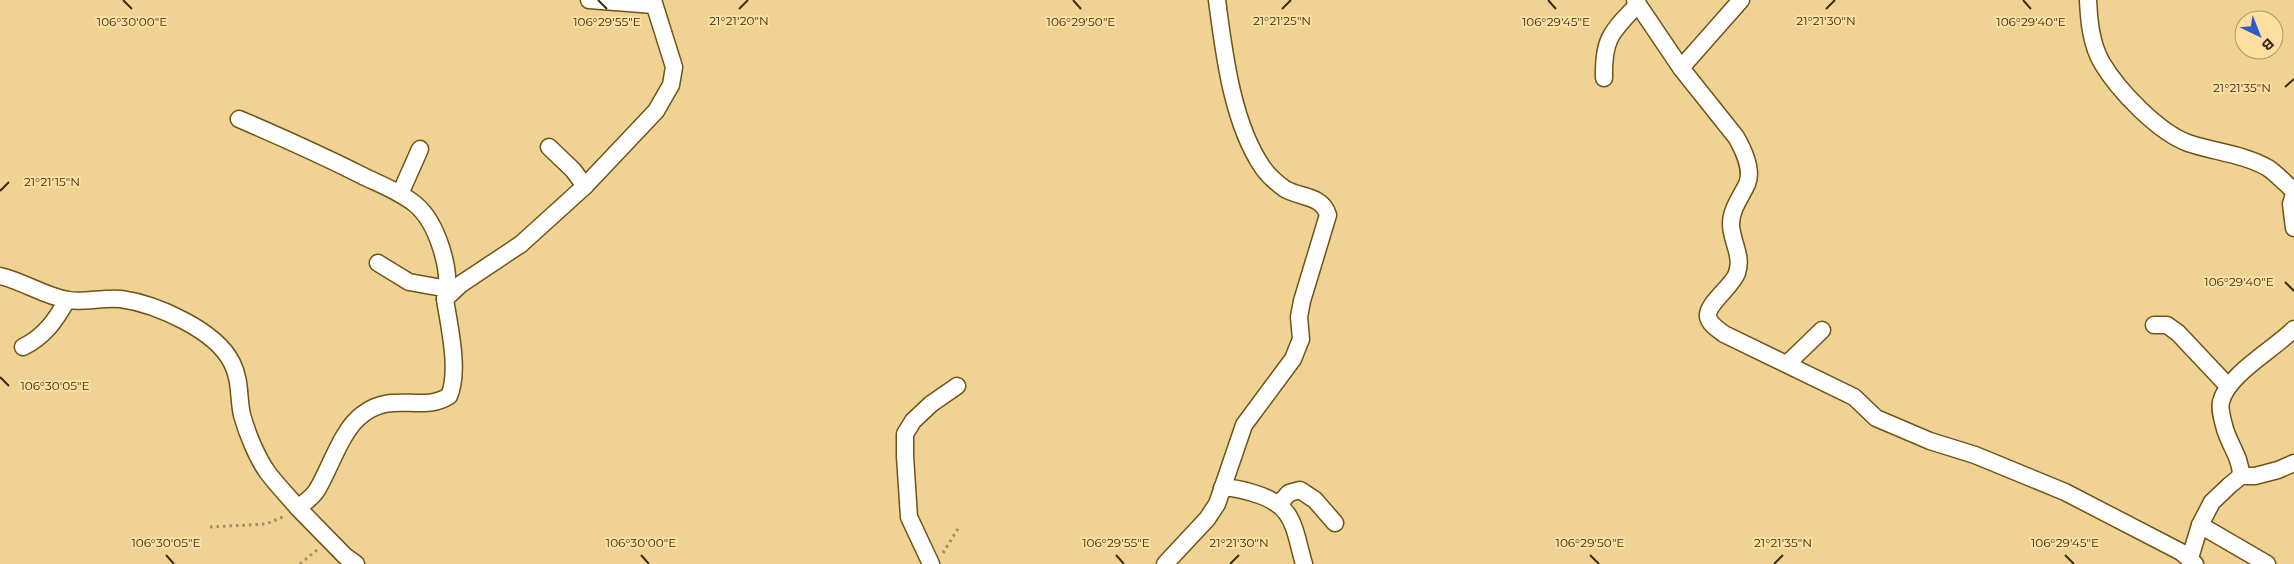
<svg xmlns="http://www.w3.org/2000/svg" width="2294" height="564" viewBox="0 0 2294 564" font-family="Montserrat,sans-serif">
<rect width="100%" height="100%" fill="#f0d294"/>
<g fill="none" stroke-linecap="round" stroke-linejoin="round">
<defs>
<g id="minor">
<path d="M589,0l65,5"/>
<path d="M1635,0l46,68 55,69c7,12 17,33 11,47 -6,13 -16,25 -16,40 0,17 12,31 6,49 -4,13 -31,31 -29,44 2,8 11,13 16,17l130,63 22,21 54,23 45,14 90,37 116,60 14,12"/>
<path d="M2088,0c1,21 3,44 14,63 16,27 56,69 86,80 26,9 56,11 80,25 9,6 18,16 26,23"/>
<path d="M1681,68l60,-68"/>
<path d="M1604,78c-1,-41 8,-46 34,-74"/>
<path d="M239,119c42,18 82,36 122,56 18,9 38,16 54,29 22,18 38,68 30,95"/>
<path d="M549,147l24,23 12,16"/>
<path d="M400,194l20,-45"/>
<path d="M2294,194l-3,10 3,24"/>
<path d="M378,263l31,19 39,7"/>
<path d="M0,276c23,5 44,20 68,24 17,3 35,-3 53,-1 35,5 95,31 111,64 9,18 6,34 10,52 5,18 15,43 26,58 9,12 20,23 30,35"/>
<path d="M2154,325h13l11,8 49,52"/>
<path d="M23,347c21,-10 33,-27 44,-47"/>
<path d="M1787,364l35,-34"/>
<path d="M2241,476c0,-18 -11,-30 -16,-47 -2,-8 -6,-20 -4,-27 6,-27 52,-52 73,-73"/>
<path d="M1222,488c10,-1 21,2 31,5 42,12 40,33 51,71"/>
<path d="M1279,504l10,-11 11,-3 15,10 20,23"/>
<path d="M2200,525l67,39"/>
<path d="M2190,558l10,-33 12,-23 18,-17 11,-9h14l23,-6 16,-7"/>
<path d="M356,564l-11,-8 -47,-48c6,-5 15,-11 19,-18 14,-23 24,-60 46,-76 30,-23 59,-1 86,-18 11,-25 0,-70 -4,-97l16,-15 60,-40 64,-58 71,-75 15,-26 3,-18 -21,-67"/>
<path d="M931,564l-22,-47 -4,-61v-22l8,-13 18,-17 26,-18"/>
<path d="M1165,564l42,-45 10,-15 27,-79 49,-66 8,-20 -2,-22 3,-16 26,-86c-6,-20 -27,-17 -43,-26 -7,-5 -17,-14 -22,-21 -31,-45 -39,-115 -46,-168"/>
</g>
</defs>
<use href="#minor" stroke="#6f5414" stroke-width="19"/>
<g stroke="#a38c5e" stroke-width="3" stroke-dasharray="2.5 4" stroke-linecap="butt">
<path d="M210,527l56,-3 19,-8"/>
<path d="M943,553l16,-26"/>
<path d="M300,564l18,-15"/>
</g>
<use href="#minor" stroke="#fff" stroke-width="16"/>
</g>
<path fill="none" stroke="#392d14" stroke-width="2" d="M123,0l9,9M598,0l9,9M1073,0l8,9M1548,0l8,9M2023,0l8,9M739,9l9,-9M1282,9l9,-9M1826,9l9,-9M2285,87l9,-8M0,191l9,-9M2285,282l9,9M0,377l9,9M166,555l8,9M641,555l8,9M1116,555l8,9M1590,555l9,9M2065,555l9,9M1230,564l9,-9M1774,564l9,-9"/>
<g font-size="12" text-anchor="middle" fill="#392d14" stroke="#fddfa1" stroke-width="4" stroke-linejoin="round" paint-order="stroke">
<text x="739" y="25">21°21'20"N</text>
<text x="1282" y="25">21°21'25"N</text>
<text x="1826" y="25">21°21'30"N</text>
<text x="132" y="26">106°30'00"E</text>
<text x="607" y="26">106°29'55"E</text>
<text x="1081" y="26">106°29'50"E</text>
<text x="1556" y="26">106°29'45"E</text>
<text x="2031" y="26">106°29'40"E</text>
<text x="2242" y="92">21°21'35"N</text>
<text x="52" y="186">21°21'15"N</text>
<text x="2239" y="286">106°29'40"E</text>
<text x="55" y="390">106°30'05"E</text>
<text x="166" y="547">106°30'05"E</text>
<text x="641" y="547">106°30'00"E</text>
<text x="1116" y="547">106°29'55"E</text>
<text x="1590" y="547">106°29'50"E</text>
<text x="2065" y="547">106°29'45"E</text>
<text x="1239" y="547">21°21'30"N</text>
<text x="1783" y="547">21°21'35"N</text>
</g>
<g transform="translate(2259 35) rotate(137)"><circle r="24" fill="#fddfa1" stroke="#af9869"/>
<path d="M0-4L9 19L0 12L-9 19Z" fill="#2e5ac9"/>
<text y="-8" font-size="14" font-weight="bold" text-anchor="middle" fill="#392d14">B</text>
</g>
</svg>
